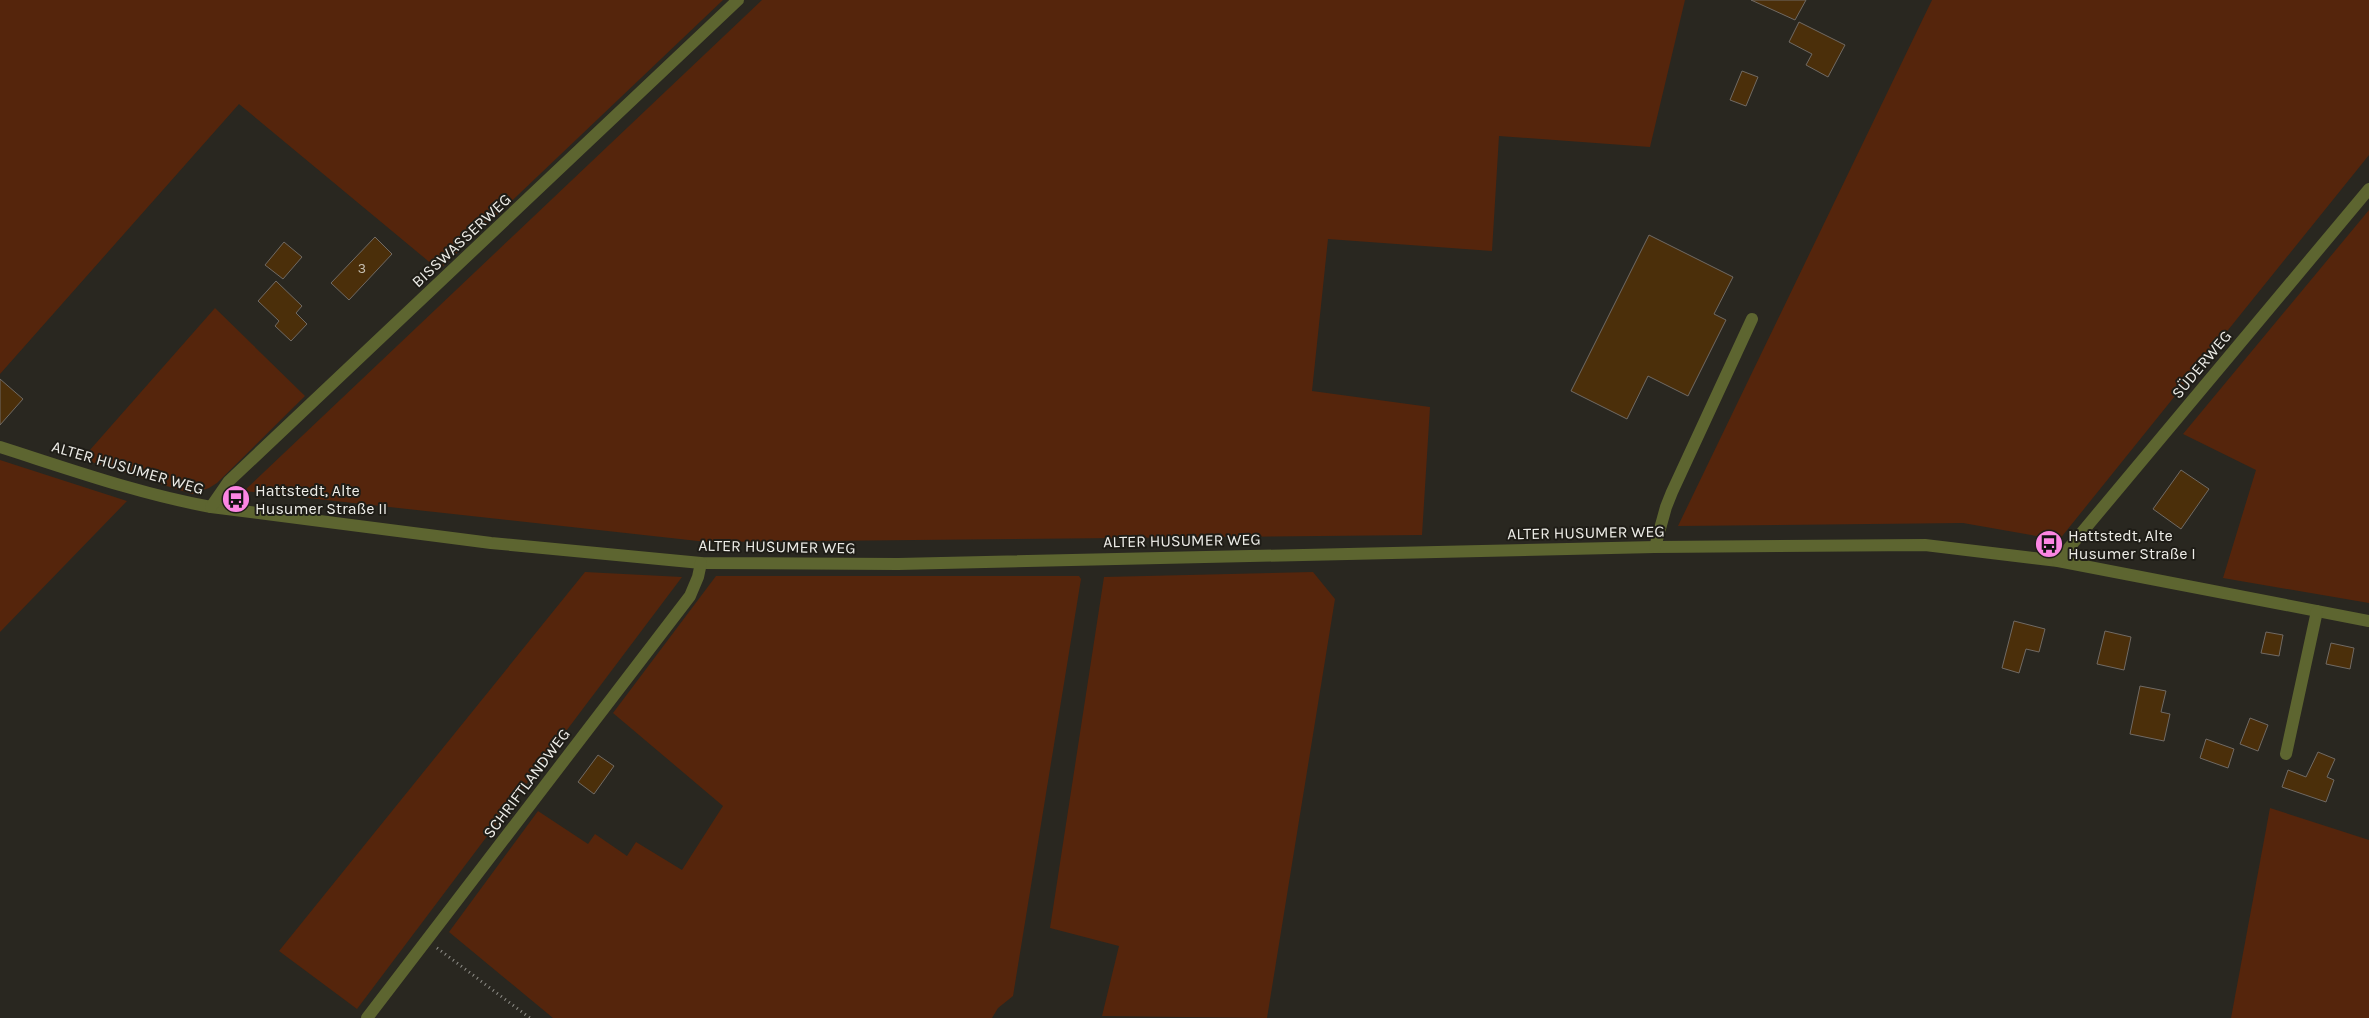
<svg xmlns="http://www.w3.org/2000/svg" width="2369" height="1018" viewBox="0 0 2369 1018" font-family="Karla,sans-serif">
<rect width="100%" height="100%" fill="#292720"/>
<g fill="#55250c">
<path d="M0,0h723l-284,270 -200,-166 -239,270z"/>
<path d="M762,0h923l-35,147 -151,-11 -7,115 -164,-12 -16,152 118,16 -8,128 -715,7 -463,-51z"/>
<path d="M1932,0h437v155l-310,385 -96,-17 -285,3z"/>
<path d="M2369,210v393l-146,-25 33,-108 -73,-36z"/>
<path d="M215,308l90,88 -88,87 -8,5 -17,6 -110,-35z"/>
<path d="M0,460l127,41 -127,131z"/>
<path d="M585,572l97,5 -325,432 -78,-58z"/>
<path d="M1313,572l22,27 -68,419 -165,-2 17,-70 -69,-18 54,-351z"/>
<path d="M716,576h363l2,3 -68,417 -15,12 -6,10h-439l-104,-86 89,-121 50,33 7,-10 32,22 9,-14 46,28 41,-64 -110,-93z"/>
<path d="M2270,808l99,32v178h-138z"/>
</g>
<g fill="#4b2f0a" stroke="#706a64">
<path d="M1751,0h55l-11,20z"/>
<path d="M1799,22l46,23 -17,32 -22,-12 6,-11 -23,-12z"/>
<path d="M1742,71l16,6 -12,29 -16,-6z"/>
<path d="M1649,235l84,42 -19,37 12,6 -38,76 -40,-20 -21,43 -56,-28z"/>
<path d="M375,237l17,17 -43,46 -18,-17z"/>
<path d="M284,242l18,15 -19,22 -18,-14z"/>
<path d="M276,281l26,25 -6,7 11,11 -16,17 -16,-15 4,-5 -21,-20z"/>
<path d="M0,379l23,20 -23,26z"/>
<path d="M2181,470l28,19 -28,40 -28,-20z"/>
<path d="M2014,621l31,8 -6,23 -13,-3 -7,24 -17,-5z"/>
<path d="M2105,631l26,6 -7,33 -27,-6z"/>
<path d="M2266,632l17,3 -4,21 -18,-3z"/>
<path d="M2331,643l23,5 -4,21 -24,-5z"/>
<path d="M2140,686l26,5 -5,21 9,2 -6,27 -34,-7z"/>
<path d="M2250,718l18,7 -10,26 -18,-7z"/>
<path d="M2206,739l28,10 -6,19 -28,-10z"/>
<path d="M2318,752l17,7 -8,18 7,3 -8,22 -44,-15 6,-17 18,7z"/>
<path d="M598,755l16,11 -20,28 -16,-12z"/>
</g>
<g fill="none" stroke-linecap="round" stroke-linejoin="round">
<path stroke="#93928c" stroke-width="3" stroke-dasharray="1 4" stroke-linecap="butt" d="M437,948l93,70"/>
<g stroke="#5d6530" stroke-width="12">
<path d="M0,447c69,22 139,47 211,60l280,36 210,20 197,1 757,-17 270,-2 133,16 311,60"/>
<path d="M211,507l18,-26 509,-481"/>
<path d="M1655,547l11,-40 6,-15 80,-173"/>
<path d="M2058,561l311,-372"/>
<path d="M2286,754l31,-143"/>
<path d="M367,1018l323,-422 8,-19 3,-14"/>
</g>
</g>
<defs>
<symbol id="bus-disc" viewBox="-11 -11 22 22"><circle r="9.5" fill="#fc86e3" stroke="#1f1d17"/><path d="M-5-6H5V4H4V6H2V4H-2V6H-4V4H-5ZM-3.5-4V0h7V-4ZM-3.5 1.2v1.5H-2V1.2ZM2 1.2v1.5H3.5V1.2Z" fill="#111"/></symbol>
</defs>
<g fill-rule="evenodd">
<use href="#bus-disc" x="220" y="483" width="32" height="32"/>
<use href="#bus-disc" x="2033" y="528" width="32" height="32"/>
</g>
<g text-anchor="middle" stroke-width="4" stroke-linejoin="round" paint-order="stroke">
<g font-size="14" fill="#c5beb0">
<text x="362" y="273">3</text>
</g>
<g font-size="16" fill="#eeede8" stroke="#1f1d17">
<text transform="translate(461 240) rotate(-43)" y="6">BISSWASSERWEG</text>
<text transform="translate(2201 364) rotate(-50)" y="6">SÜDERWEG</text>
<text transform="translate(128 467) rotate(16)" y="6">ALTER HUSUMER WEG</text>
<text transform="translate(1586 532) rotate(-1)" y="6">ALTER HUSUMER WEG</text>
<text transform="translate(1182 540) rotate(-1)" y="6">ALTER HUSUMER WEG</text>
<text transform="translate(777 546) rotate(1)" y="6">ALTER HUSUMER WEG</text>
<text transform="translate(526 783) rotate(-53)" y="6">SCHRIFTLANDWEG</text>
</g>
<g font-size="16" fill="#eeede8" stroke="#1f1d17" text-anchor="start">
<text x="255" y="496">Hattstedt, Alte<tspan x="255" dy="18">Husumer Straße II</tspan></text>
<text x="2068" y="541">Hattstedt, Alte<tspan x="2068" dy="18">Husumer Straße I</tspan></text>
</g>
</g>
</svg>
